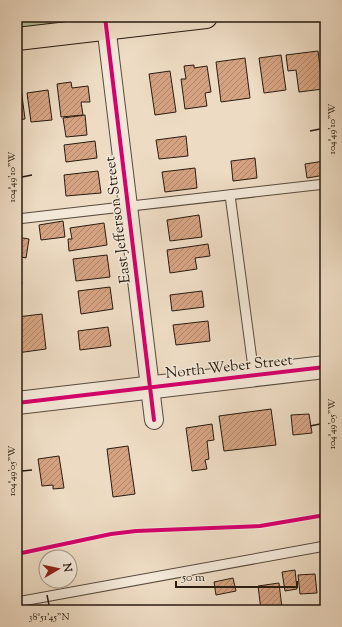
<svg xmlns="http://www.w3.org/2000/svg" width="342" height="627" viewBox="0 0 342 627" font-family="'Sorts Mill Goudy',serif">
<defs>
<pattern id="building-hatch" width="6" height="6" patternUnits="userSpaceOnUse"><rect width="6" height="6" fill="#d6a382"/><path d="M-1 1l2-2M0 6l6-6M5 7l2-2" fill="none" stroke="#ae8469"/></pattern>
</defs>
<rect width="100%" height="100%" fill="#eddbc3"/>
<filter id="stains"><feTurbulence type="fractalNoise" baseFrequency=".005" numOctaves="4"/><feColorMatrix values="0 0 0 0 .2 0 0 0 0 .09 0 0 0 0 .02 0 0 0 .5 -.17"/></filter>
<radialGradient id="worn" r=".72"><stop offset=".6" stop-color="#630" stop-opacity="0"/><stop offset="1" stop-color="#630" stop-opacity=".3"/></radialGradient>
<path fill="#b8c094" stroke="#706e52" d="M17,17h76l-7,5 -69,8z"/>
<g fill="url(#building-hatch)" stroke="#281b11">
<path d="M318,51l5,38 -24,3 -3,-22 -8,1 -2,-16z"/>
<path d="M281,55l5,35 -22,3 -5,-35z"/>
<path d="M245,58l5,40 -29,4 -5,-40z"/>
<path d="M194,65v3l13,-2 4,26 -6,1 2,13 -22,3 -4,-30h5l-2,-13z"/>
<path d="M170,71l6,41 -21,3 -6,-41z"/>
<path d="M71,82l1,6 16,-2 2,16h-9l2,13 -22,2 -4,-33z"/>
<path d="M21,88l4,31 -8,1v-31z"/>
<path d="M48,90l4,30 -21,2 -4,-29z"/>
<path d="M85,115l2,20 -21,2 -3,-19z"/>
<path d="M186,136l2,20 -29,3 -3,-19z"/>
<path d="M95,141l2,17 -31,4 -2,-17z"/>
<path d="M255,158l2,20 -24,3 -2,-20z"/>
<path d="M324,161l1,14 -18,3 -2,-14z"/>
<path d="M195,168l2,20 -32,4 -3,-20z"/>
<path d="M98,171l3,22 -35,3 -2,-21z"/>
<path d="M199,215l3,22 -32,4 -3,-21z"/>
<path d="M63,221l2,16 -24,3 -2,-15z"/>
<path d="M104,223l3,22 -38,6 -1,-12h4l-2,-11z"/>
<path d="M17,237l12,2 -3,19 -9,-2z"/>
<path d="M208,244l2,12 -15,2 2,11 -27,4 -3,-23z"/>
<path d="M107,255l3,22 -34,4 -3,-22z"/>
<path d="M19,263l3,21 -5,1v-21z"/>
<path d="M110,287l3,22 -32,5 -3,-23z"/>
<path d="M202,291l2,16 -32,4 -2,-16z"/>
<path d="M42,314l4,35 -29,4v-36z"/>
<path d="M208,321l2,20 -34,4 -3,-20z"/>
<path d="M108,327l3,19 -31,4 -2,-19z"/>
<path d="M271,409l5,36 -52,6 -5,-35z"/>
<path d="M309,414l3,19 -19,2 -2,-20z"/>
<path d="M212,424l2,16 -7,1 2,18 -4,1 2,9 -15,2 -6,-43z"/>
<path d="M128,446l7,48 -22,3 -6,-48z"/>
<path d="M59,456l5,32 -11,1v-4l-11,1 -4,-27z"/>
<path d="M295,570l2,19 -12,2 -3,-19z"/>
<path d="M315,574l2,19 -17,1 -2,-19z"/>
<path d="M233,578l3,13 -20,4 -2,-13z"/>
<path d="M279,583l3,25 -21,2 -3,-24z"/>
</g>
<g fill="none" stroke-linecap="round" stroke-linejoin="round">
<defs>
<g id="service">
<path d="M230,195l24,180"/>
<path d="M17,219l308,-35"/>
<path d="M17,602l308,-56"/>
</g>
<path id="minor" d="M105,17l49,403"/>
<path id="tertiary" d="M17,403l308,-36"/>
<path id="primary" d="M17,39l189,-22"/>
</defs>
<use href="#service" stroke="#594b3e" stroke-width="11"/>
<use href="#minor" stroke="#594b3e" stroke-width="20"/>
<use href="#tertiary" stroke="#594b3e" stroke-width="24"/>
<use href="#primary" stroke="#281b11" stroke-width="24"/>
<use href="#service" stroke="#f3e8d8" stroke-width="9"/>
<use href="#minor" stroke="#f3e8d8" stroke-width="18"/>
<use href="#tertiary" stroke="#f3e8d8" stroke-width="22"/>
<use href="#primary" stroke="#eddbc3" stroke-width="22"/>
<defs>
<g id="cycleway">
<path d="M105,17l49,403"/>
<path d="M17,403l308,-36"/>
<path d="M17,554l94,-20 25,-3 124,-5 65,-11"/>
</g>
</defs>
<use href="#cycleway" stroke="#f3e8d8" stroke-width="6"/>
<use href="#cycleway" stroke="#d6006c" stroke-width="4"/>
</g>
<path fill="none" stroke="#281b11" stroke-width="1.5" d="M310,131l10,-2M22,177l10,-2M310,426l10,-2M22,471l10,-1M47,595l2,10"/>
<g text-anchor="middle" stroke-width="3" stroke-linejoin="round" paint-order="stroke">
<g font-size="15" fill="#281b11" stroke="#f3e8d8">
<text transform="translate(117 220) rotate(-97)" y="5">East Jefferson Street</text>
<text transform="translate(229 366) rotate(-6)" y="5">North Weber Street</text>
</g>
</g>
<rect width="342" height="627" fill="none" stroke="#eddbc3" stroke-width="44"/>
<g transform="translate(58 569) rotate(81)"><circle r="19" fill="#f3e8d8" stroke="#a29688"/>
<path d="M0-3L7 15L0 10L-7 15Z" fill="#8f2418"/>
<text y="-6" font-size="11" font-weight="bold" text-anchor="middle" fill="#281b11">N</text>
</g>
<path d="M176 581v6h121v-6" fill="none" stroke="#281b11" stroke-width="2"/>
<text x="182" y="581" font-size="12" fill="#281b11" stroke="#f3e8d8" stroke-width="3" paint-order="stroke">50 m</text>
<rect x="22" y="22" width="298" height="583" fill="none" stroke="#281b11" stroke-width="1.5"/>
<g font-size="10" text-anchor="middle" fill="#281b11">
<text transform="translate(331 129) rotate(-90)" y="4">104°49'10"W</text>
<text transform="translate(11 177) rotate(-90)" y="4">104°49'10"W</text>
<text transform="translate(331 424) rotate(-90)" y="4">104°49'05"W</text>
<text transform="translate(11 471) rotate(-90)" y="4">104°49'05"W</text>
<text x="49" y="620">38°51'45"N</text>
</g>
<rect width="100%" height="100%" filter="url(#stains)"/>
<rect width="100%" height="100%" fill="url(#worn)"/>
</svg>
